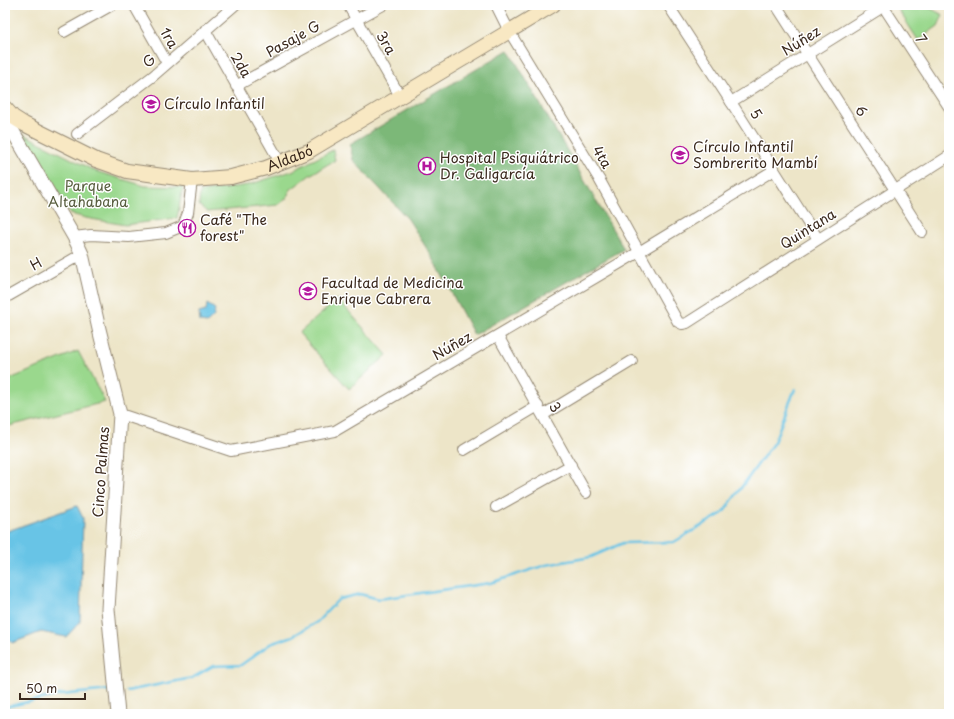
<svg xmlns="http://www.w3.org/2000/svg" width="954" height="719" viewBox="0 0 954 719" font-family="'Playpen Sans',sans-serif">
<rect width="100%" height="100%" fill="#fff"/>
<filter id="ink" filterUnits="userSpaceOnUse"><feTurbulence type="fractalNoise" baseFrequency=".025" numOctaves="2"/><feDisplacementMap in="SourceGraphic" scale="8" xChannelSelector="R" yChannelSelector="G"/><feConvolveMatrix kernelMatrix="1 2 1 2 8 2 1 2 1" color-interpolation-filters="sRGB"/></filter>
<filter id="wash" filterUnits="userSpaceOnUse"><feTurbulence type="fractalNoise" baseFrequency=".012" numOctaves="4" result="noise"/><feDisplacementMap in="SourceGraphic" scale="16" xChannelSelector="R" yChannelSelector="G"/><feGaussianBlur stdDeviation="0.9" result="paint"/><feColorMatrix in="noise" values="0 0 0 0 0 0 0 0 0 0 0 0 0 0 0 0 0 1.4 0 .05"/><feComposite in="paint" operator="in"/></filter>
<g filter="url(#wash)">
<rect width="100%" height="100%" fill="#ede5c8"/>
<g fill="#9ad88d" stroke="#6a8156">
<path d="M904,5h20l19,10 -5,11 -20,14 -20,-31z"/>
<path d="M23,134l72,37 50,15 38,1 -6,31 -52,7 -39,-7 -15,-4z"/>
<path d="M333,150l2,10 -25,15 -20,15 -4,9 -8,6 -71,7 -8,-7 1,-13 48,-7 44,-14z"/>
<path d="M338,299l49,56 -38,34 -50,-56z"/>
<path d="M78,351l27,51 -100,25v-46z"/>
</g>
<path fill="#7bb878" stroke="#5b714b" d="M509,50l115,199 -150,86 -40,-75 -26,-41 -55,-59 -3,-16z"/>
<g fill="#68c4e6" stroke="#527782">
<path d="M207,304l8,5 -1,7 -7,7 -7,-1 -1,-9 7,-2z"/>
<path d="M77,506l6,12 -3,104 -14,15 -25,-5 -29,11 -7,-9v-102z"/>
</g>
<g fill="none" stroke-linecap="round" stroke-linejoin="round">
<g stroke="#68c4e6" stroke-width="2.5">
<path d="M127,691l65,-13 21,-12 28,-1 29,-21 23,-8 24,-14 22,-23 21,-5 19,5 111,-16 56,-18 45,-8 32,-14 51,-1 49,-29 51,-71 21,-53"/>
<path d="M5,707l55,-12 50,-5"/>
</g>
</g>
</g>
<g filter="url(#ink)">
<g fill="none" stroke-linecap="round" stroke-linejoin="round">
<defs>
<g id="minor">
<path d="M134,5l33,58"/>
<path d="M348,5l52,91"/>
<path d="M496,5l13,26 90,148 79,143 4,2 5,-1 262,-167"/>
<path d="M668,5l63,97 87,137"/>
<path d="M776,5l146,227"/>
<path d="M883,6l66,101"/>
<path d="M205,30l71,125"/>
<path d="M64,32l48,-27"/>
<path d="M236,86l147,-81"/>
<path d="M731,102l155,-97"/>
<path d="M77,134l76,-58 82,-71"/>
<path d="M74,237l17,-2 38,2 37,-4 17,-7 5,-13 4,-33"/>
<path d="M5,298l77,-44"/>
<path d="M498,336l88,157"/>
<path d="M120,414l111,37 104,-20 304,-179 135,-82"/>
<path d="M543,415l89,-54"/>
<path d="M464,450l74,-44"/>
<path d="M496,507l75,-42"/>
</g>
<path id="tertiary" d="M5,115l3,8 66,114 8,17 17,75 21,85 -12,195 10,105"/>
<g id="secondary">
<path id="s1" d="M5,108l8,9 11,7 72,36 31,11 65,9 39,-3 35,-9 43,-17 244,-146"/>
</g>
</defs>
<use href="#minor" stroke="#948873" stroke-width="12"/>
<use href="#tertiary" stroke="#948873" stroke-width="15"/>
<use href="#secondary" stroke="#948873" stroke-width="16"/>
<use href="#minor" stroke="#fff" stroke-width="10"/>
<use href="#tertiary" stroke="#fff" stroke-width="13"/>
<use href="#secondary" stroke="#f8e8c3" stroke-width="14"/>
</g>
</g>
<defs>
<symbol id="school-ring" viewBox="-11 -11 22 22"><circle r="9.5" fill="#fff" stroke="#b5179e" stroke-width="1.5"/><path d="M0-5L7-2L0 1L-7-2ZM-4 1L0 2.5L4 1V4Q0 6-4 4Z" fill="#b5179e"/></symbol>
<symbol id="hospital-ring" viewBox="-11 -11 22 22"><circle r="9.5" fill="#fff" stroke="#b5179e" stroke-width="1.5"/><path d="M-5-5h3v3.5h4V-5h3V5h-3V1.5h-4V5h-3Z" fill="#b5179e"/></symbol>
<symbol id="restaurant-ring" viewBox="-11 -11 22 22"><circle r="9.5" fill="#fff" stroke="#b5179e" stroke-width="1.5"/><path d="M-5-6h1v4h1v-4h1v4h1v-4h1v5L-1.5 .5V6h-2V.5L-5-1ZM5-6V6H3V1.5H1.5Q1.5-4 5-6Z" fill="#b5179e"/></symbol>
<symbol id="university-ring" viewBox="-11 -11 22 22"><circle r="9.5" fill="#fff" stroke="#b5179e" stroke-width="1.5"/><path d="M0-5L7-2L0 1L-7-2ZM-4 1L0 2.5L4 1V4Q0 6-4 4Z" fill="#b5179e"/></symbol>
</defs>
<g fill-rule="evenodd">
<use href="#school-ring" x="141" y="94" width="20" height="20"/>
<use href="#school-ring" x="670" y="145" width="20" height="20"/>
<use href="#hospital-ring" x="417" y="156" width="20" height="20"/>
<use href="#restaurant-ring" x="177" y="218" width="20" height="20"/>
<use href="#university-ring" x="298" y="281" width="20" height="20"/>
</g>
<g text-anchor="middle" stroke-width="3" stroke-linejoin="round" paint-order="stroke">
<g font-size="14" fill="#3b2a1e" stroke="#fff">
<text transform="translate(169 38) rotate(60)" y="5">1ra</text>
<text transform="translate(293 39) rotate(-29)" y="5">Pasaje G</text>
<text transform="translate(921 39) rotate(57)" y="5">7</text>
<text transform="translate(801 41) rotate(-32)" y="5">Núñez</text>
<text transform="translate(386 43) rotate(60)" y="5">3ra</text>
<text transform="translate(149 61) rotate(-40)" y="5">G</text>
<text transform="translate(241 65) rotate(60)" y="5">2da</text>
<text transform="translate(861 111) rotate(57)" y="5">6</text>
<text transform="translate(756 114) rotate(58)" y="5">5</text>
<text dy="5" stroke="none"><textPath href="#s1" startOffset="305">Aldabó</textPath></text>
<text transform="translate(602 157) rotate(59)" y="5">4ta</text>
<text transform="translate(808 229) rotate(-32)" y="5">Quintana</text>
<text transform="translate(36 264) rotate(-30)" y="5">H</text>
<text transform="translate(452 346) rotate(-30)" y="5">Núñez</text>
<text transform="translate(555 407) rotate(61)" y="5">3</text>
<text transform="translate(101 472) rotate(-86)" y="5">Cinco Palmas</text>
</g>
<g font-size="14" fill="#3b2a1e" stroke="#fff" text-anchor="start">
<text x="164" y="109">Círculo Infantil</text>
<text x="693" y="152">Círculo Infantil<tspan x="693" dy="16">Sombrerito Mambí</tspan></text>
<text x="440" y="163">Hospital Psiquiátrico<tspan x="440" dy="16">Dr. Galigarcía</tspan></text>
<text x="200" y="225">Café "The<tspan x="200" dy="16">forest"</tspan></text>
<text x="321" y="288">Facultad de Medicina<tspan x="321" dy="16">Enrique Cabrera</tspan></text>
</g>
<g font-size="14" fill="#585e3f" stroke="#fff">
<text x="88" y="191">Parque<tspan x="88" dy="16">Altahabana</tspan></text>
</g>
</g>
<rect width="954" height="719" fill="none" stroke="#fff" stroke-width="20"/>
<path d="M20 693v6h65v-6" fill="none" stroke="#3b2a1e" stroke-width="2"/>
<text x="26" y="693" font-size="12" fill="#3b2a1e" stroke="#ffffff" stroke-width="3" paint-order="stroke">50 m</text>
</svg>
